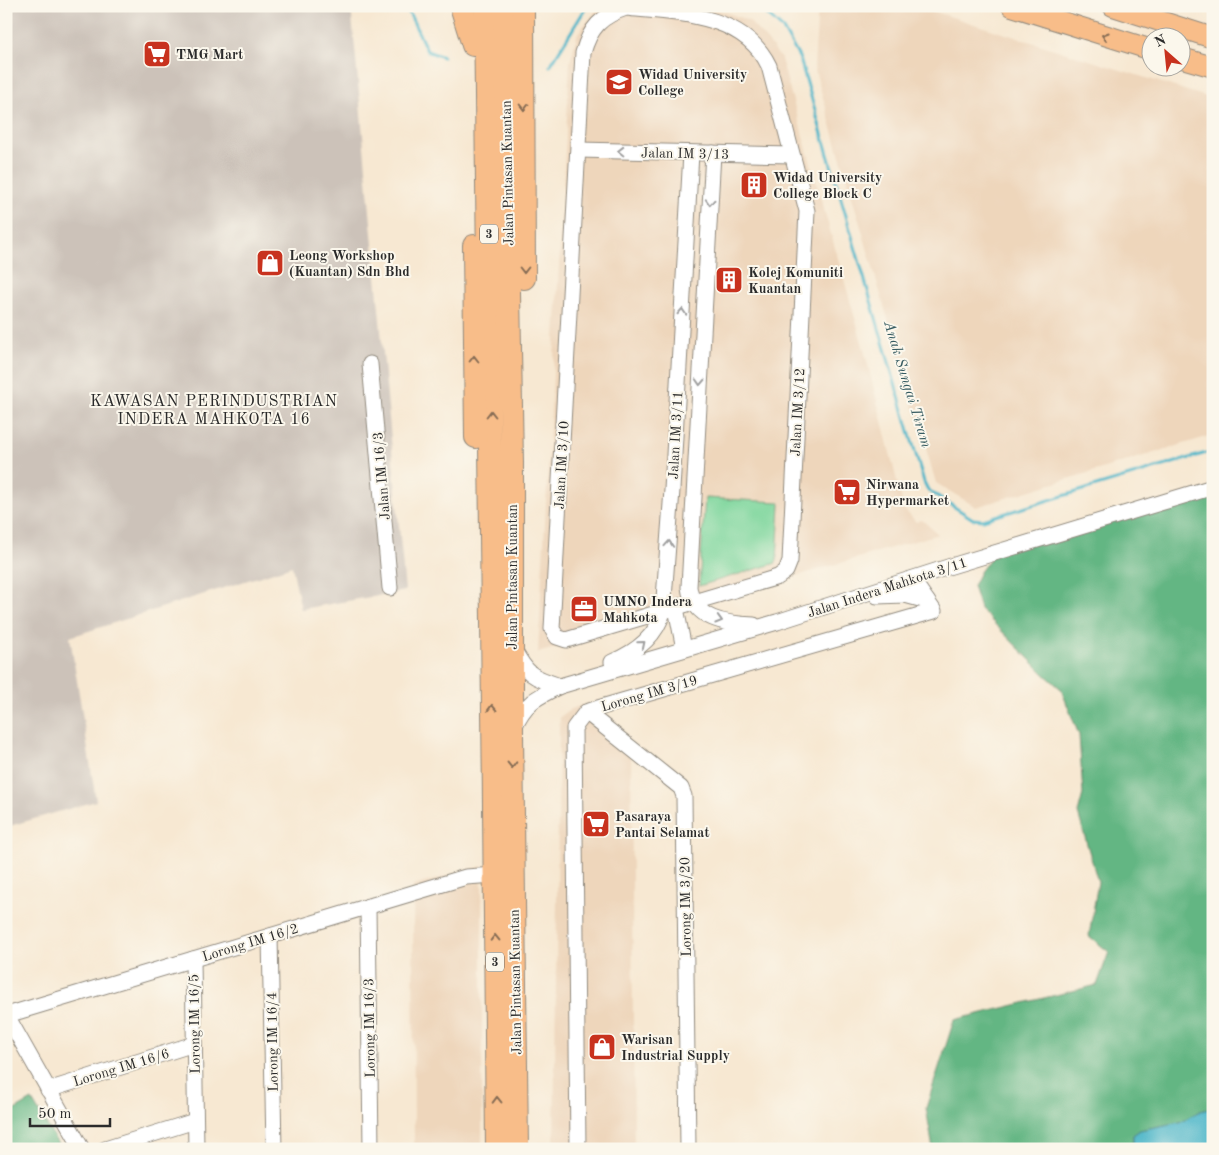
<svg xmlns="http://www.w3.org/2000/svg" width="1219" height="1155" viewBox="0 0 1219 1155" font-family="'Old Standard TT',serif">
<rect width="100%" height="100%" fill="#fbf7ec"/>
<filter id="ink" filterUnits="userSpaceOnUse"><feTurbulence type="fractalNoise" baseFrequency=".02" numOctaves="2"/><feDisplacementMap in="SourceGraphic" scale="10" xChannelSelector="R" yChannelSelector="G"/><feConvolveMatrix kernelMatrix="1 2 1 2 8 2 1 2 1" color-interpolation-filters="sRGB"/></filter>
<filter id="wash" filterUnits="userSpaceOnUse"><feTurbulence type="fractalNoise" baseFrequency=".0096" numOctaves="4" result="noise"/><feDisplacementMap in="SourceGraphic" scale="20" xChannelSelector="R" yChannelSelector="G"/><feGaussianBlur stdDeviation="1.12" result="paint"/><feColorMatrix in="noise" values="0 0 0 0 0 0 0 0 0 0 0 0 0 0 0 0 0 1.4 0 .05"/><feComposite in="paint" operator="in"/></filter>
<g filter="url(#wash)">
<rect width="100%" height="100%" fill="#f7e8d2"/>
<g fill="#eed6bb">
<path d="M600,6h106l9,2 34,13 21,23 11,15 84,294 39,156 12,13 6,-2 16,14 -400,119 32,-591 8,-29z"/>
<path d="M818,6h99l296,93v336l-237,72 -40,-24 -122,-416z"/>
<path d="M583,705l48,47 3,397h-80l5,-419 1,-13 11,-8z"/>
<path d="M482,866v283h-68l-1,-263z"/>
</g>
<path fill="#ccc2b9" d="M6,6h345l54,585 -104,18 -9,-43 -222,71 26,164 -90,26z"/>
<path fill="#7bd59b" stroke="#538063" d="M705,498l74,4 1,2 -3,56 -1,3 -77,23z"/>
<g fill="#64b683" stroke="#487057">
<path d="M1213,488v620l-13,3 -20,11 -40,8 -7,5v14h-200l-7,-41 28,-88 143,-35 12,-33 -20,-16 9,-54 -20,-69 5,-19 -4,-59 -18,-46 -19,-17 -62,-63 -7,-23 7,-14 14,-19z"/>
<path d="M32,1100l29,49h-55v-34z"/>
</g>
<path fill="#4cb6c9" stroke="#3c707a" d="M1213,1108v41h-80v-14l7,-5 40,-8 20,-11z"/>
<g fill="none" stroke-linecap="round" stroke-linejoin="round">
<g stroke="#4cb6c9" stroke-width="3">
<path d="M406,6l21,45 16,6"/>
<path d="M758,6l25,23 17,30 124,423 4,8 45,29 10,1 230,-69"/>
<path d="M550,66l37,-60"/>
</g>
</g>
</g>
<g filter="url(#ink)">
<g fill="none" stroke-linecap="round" stroke-linejoin="round">
<defs>
<g id="minor">
<path d="M626,8c50,5 118,5 143,58l38,145 -17,350 -4,10 -8,6 -212,63 -9,-3 -5,-8 31,-576c7,-25 18,-37 43,-45z"/>
<path d="M579,150l213,5"/>
<path d="M713,153l-24,434c4,33 37,37 65,38"/>
<path d="M370,364l20,224"/>
<path d="M877,596l28,-1 22,6"/>
<path d="M676,608l8,41"/>
<path d="M514,650c14,26 19,27 46,36"/>
<path d="M612,662c24,-10 44,-25 51,-50l9,-122 19,-337"/>
<path d="M586,712l95,76 3,8 4,353"/>
<path d="M514,728c10,-25 23,-31 46,-42l217,-64 171,-55 265,-80"/>
<path d="M368,906l3,243"/>
<path d="M270,936l4,213"/>
<path d="M193,959l3,190"/>
<path d="M6,1014l76,135"/>
<path d="M7,1015l459,-138 28,-2"/>
<path d="M48,1090l146,-46"/>
<path d="M105,1149l90,-28"/>
<path d="M578,1149l-4,-421 12,-16 12,-4 336,-97 -22,-32"/>
</g>
<g id="major">
<path d="M1012,6l140,44"/>
<path d="M1113,6l100,32"/>
<path d="M1182,58l31,9"/>
</g>
<g id="highway">
<path d="M461,6l12,39"/>
<path d="M485,6c7,381 8,762 12,1143"/>
<path d="M504,6l8,457v271l5,415"/>
<path d="M523,6l1,272"/>
<path d="M474,246l2,191"/>
</g>
</defs>
<use href="#minor" stroke="#918a7e" stroke-width="17"/>
<use href="#major" stroke="#918a7e" stroke-width="22"/>
<use href="#highway" stroke="#918a7e" stroke-width="24"/>
<use href="#minor" stroke="#fff" stroke-width="15"/>
<use href="#major" stroke="#f8bd89" stroke-width="20"/>
<use href="#highway" stroke="#f8bd89" stroke-width="22"/>
</g>
<defs><path id="oneway-chevron" d="M-2-3.5L2.5 0L-2 3.5" fill="none" stroke-width="1.6" stroke-linecap="round" stroke-linejoin="round" transform="scale(1.25)"/></defs>
<g stroke="#876d55">
<use href="#oneway-chevron" transform="translate(1105 36) rotate(-163)"/>
<use href="#oneway-chevron" transform="translate(524 107) rotate(90)"/>
<use href="#oneway-chevron" transform="translate(524 270) rotate(90)"/>
<use href="#oneway-chevron" transform="translate(474 359) rotate(-90)"/>
<use href="#oneway-chevron" transform="translate(491 414) rotate(-90)"/>
<use href="#oneway-chevron" transform="translate(492 708) rotate(-91)"/>
<use href="#oneway-chevron" transform="translate(512 765) rotate(89)"/>
<use href="#oneway-chevron" transform="translate(495 938) rotate(-91)"/>
<use href="#oneway-chevron" transform="translate(497 1100) rotate(-91)"/>
</g>
<g stroke="#a0a0a0">
<use href="#oneway-chevron" transform="translate(621 151) rotate(-179)"/>
<use href="#oneway-chevron" transform="translate(710 202) rotate(93)"/>
<use href="#oneway-chevron" transform="translate(682 312) rotate(-87)"/>
<use href="#oneway-chevron" transform="translate(700 382) rotate(93)"/>
<use href="#oneway-chevron" transform="translate(669 544) rotate(-86)"/>
<use href="#oneway-chevron" transform="translate(719 620) rotate(16)"/>
<use href="#oneway-chevron" transform="translate(642 644) rotate(-40)"/>
</g>
</g>
<defs>
<symbol id="supermarket-square" viewBox="-11 -11 22 22"><rect x="-9" y="-9" width="18" height="18" rx="4" fill="#c8321e" stroke="#fbf7ec"/><path d="M-6-5.5h2.5l.6 2H6L4.5 2H-2.5L-4.4-4H-6ZM-1.5 3.2a1.3 1.3 0 1 0 .1 0ZM3 3.2a1.3 1.3 0 1 0 .1 0Z" fill="#fff"/></symbol>
<symbol id="university-square" viewBox="-11 -11 22 22"><rect x="-9" y="-9" width="18" height="18" rx="4" fill="#c8321e" stroke="#fbf7ec"/><path d="M0-5L7-2L0 1L-7-2ZM-4 1L0 2.5L4 1V4Q0 6-4 4Z" fill="#fff"/></symbol>
<symbol id="building-square" viewBox="-11 -11 22 22"><rect x="-9" y="-9" width="18" height="18" rx="4" fill="#c8321e" stroke="#fbf7ec"/><path d="M-4-6H4V6H1V3H-1V6H-4ZM-2.5-4.3h1.7v1.8h-1.7ZM.8-4.3h1.7v1.8H.8ZM-2.5-1h1.7V.8h-1.7ZM.8-1h1.7V.8H.8Z" fill="#fff"/></symbol>
<symbol id="shop-square" viewBox="-11 -11 22 22"><rect x="-9" y="-9" width="18" height="18" rx="4" fill="#c8321e" stroke="#fbf7ec"/><path d="M-5-2.5h2.3a2.7 3.5 0 0 1 5.4 0H5L5.5 6h-11ZM-1.5-2.5h3a1.5 2.3 0 0 0-3 0Z" fill="#fff"/></symbol>
<symbol id="office-square" viewBox="-11 -11 22 22"><rect x="-9" y="-9" width="18" height="18" rx="4" fill="#c8321e" stroke="#fbf7ec"/><path d="M-6-3h4V-5.5h4V-3h4V5H-6ZM-1-4.5V-3h2v-1.5ZM-6 0V1H6V0Z" fill="#fff"/></symbol>
</defs>
<g fill-rule="evenodd">
<use href="#supermarket-square" x="141" y="38" width="32" height="32"/>
<use href="#university-square" x="603" y="66" width="32" height="32"/>
<use href="#building-square" x="738" y="169" width="32" height="32"/>
<use href="#shop-square" x="254" y="247" width="32" height="32"/>
<use href="#building-square" x="713" y="264" width="32" height="32"/>
<use href="#supermarket-square" x="831" y="476" width="32" height="32"/>
<use href="#office-square" x="568" y="593" width="32" height="32"/>
<use href="#supermarket-square" x="580" y="808" width="32" height="32"/>
<use href="#shop-square" x="586" y="1031" width="32" height="32"/>
</g>
<g text-anchor="middle" stroke-width="4" stroke-linejoin="round" paint-order="stroke">
<g fill="#fbf7ec" stroke="#696865" stroke-width="1">
<rect x="480" y="224.5" width="18" height="19" rx="4"/>
<rect x="486" y="952.5" width="18" height="19" rx="4"/>
</g>
<g font-size="12" font-weight="bold" fill="#2b2b2b">
<text x="489" y="238">3</text>
<text x="495" y="966">3</text>
</g>
<g font-size="14" font-weight="bold" fill="#2b2b2b" stroke="#fbf7ec" text-anchor="start">
<text x="176" y="59">TMG Mart</text>
<text x="638" y="79">Widad University<tspan x="638" dy="16">College</tspan></text>
<text x="773" y="182">Widad University<tspan x="773" dy="16">College Block C</tspan></text>
<text x="289" y="260">Leong Workshop<tspan x="289" dy="16">(Kuantan) Sdn Bhd</tspan></text>
<text x="748" y="277">Kolej Komuniti<tspan x="748" dy="16">Kuantan</tspan></text>
<text x="866" y="489">Nirwana<tspan x="866" dy="16">Hypermarket</tspan></text>
<text x="603" y="606">UMNO Indera<tspan x="603" dy="16">Mahkota</tspan></text>
<text x="615" y="821">Pasaraya<tspan x="615" dy="16">Pantai Selamat</tspan></text>
<text x="621" y="1044">Warisan<tspan x="621" dy="16">Industrial Supply</tspan></text>
</g>
<g font-size="14" fill="#2b2b2b" stroke="#fbf7ec">
<text transform="translate(685 153) rotate(1)" y="5">Jalan IM 3/13</text>
<text transform="translate(507 173) rotate(-91)" y="5">Jalan Pintasan Kuantan</text>
<text transform="translate(797 412) rotate(-87)" y="5">Jalan IM 3/12</text>
<text transform="translate(675 435) rotate(-87)" y="5">Jalan IM 3/11</text>
<text transform="translate(561 465) rotate(-87)" y="5">Jalan IM 3/10</text>
<text transform="translate(381 476) rotate(-95)" y="5">Jalan IM 16/3</text>
<text transform="translate(512 577) rotate(-90)" y="5">Jalan Pintasan Kuantan</text>
<text transform="translate(887 587) rotate(-18)" y="5">Jalan Indera Mahkota 3/11</text>
<text transform="translate(649 693) rotate(-16)" y="5">Lorong IM 3/19</text>
<text transform="translate(685 907) rotate(-91)" y="5">Lorong IM 3/20</text>
<text transform="translate(250 942) rotate(-17)" y="5">Lorong IM 16/2</text>
<text transform="translate(515 982) rotate(-91)" y="5">Jalan Pintasan Kuantan</text>
<text transform="translate(194 1024) rotate(-91)" y="5">Lorong IM 16/5</text>
<text transform="translate(369 1028) rotate(-91)" y="5">Lorong IM 16/3</text>
<text transform="translate(272 1042) rotate(-91)" y="5">Lorong IM 16/4</text>
<text transform="translate(121 1067) rotate(-17)" y="5">Lorong IM 16/6</text>
</g>
<g font-size="15" font-style="italic" fill="#375c62" stroke="#fbf7ec">
<text transform="translate(908 384) rotate(73)" y="5">Anak Sungai Tiram</text>
</g>
<g font-size="16" letter-spacing="1" fill="#2b2b2b" stroke="#fbf7ec">
<text x="214" y="406">KAWASAN PERINDUSTRIAN<tspan x="214" dy="18">INDERA MAHKOTA 16</tspan></text>
</g>
</g>
<rect width="1219" height="1155" fill="none" stroke="#fbf7ec" stroke-width="25"/>
<g transform="translate(1166 52) rotate(333)"><circle r="24" fill="#fbf7ec" stroke="#a8a59f"/>
<path d="M0-4L9 19L0 12L-9 19Z" fill="#c8321e"/>
<text y="-8" font-size="14" font-weight="bold" text-anchor="middle" fill="#2b2b2b">N</text>
</g>
<path d="M30 1118v8h80v-8" fill="none" stroke="#2b2b2b" stroke-width="2.5"/>
<text x="38" y="1118" font-size="15" fill="#2b2b2b" stroke="#fbf7ec" stroke-width="4" paint-order="stroke">50 m</text>
</svg>
